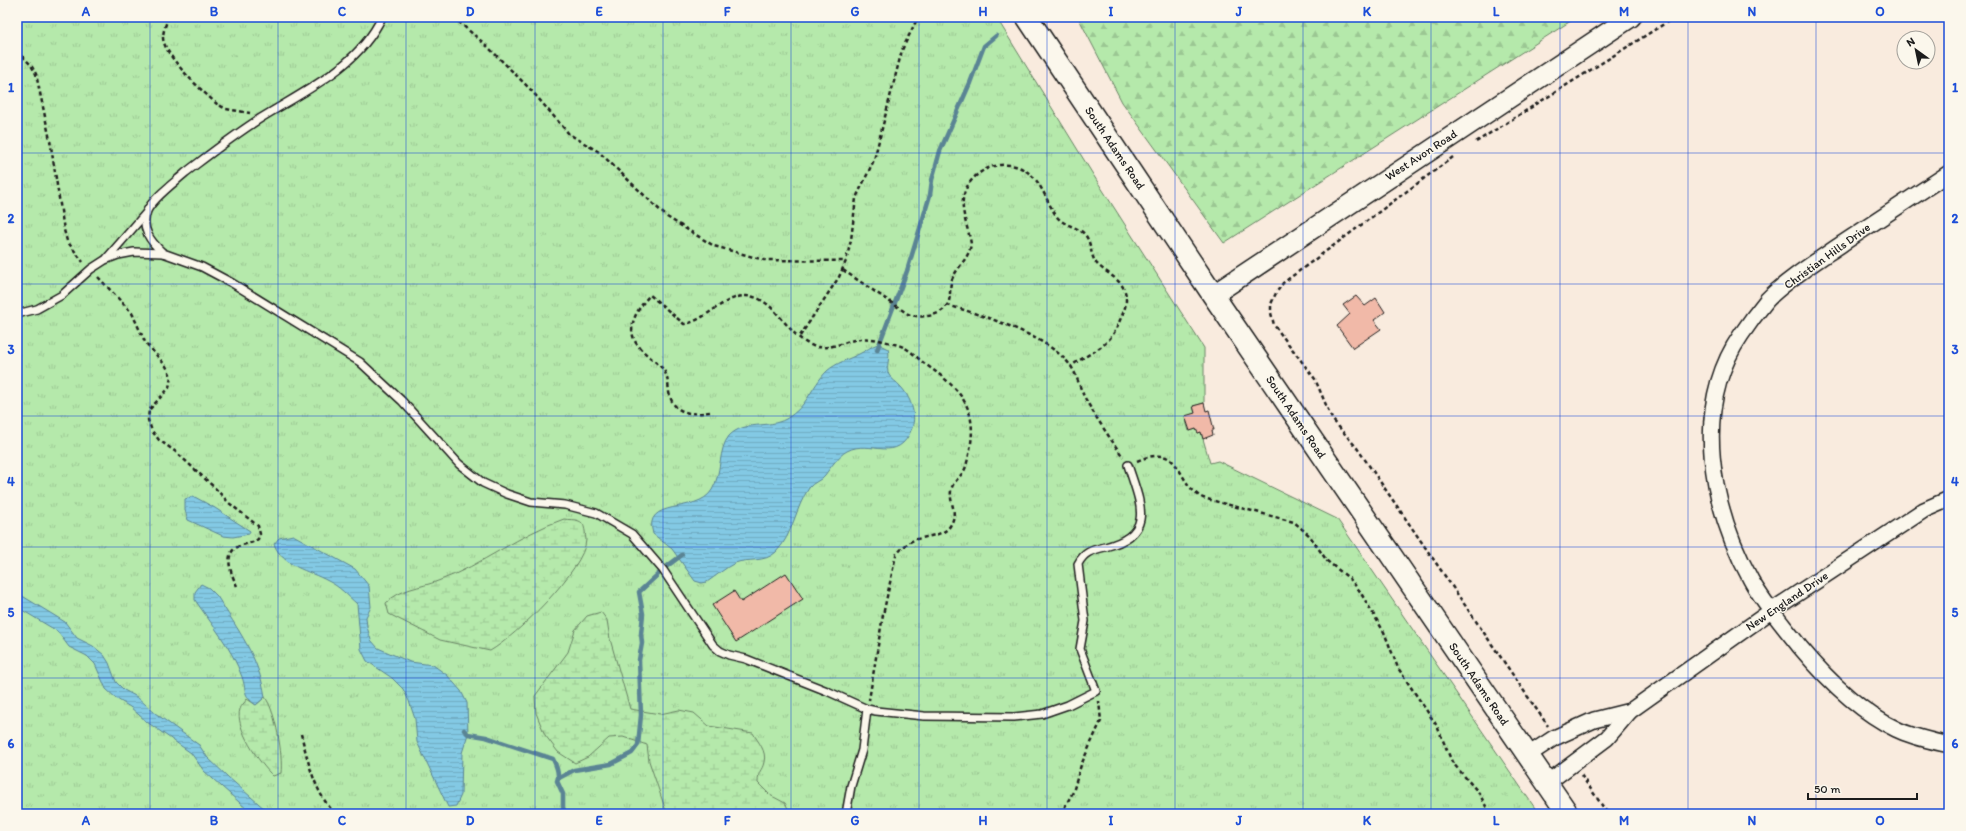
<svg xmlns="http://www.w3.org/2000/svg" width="1966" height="831" viewBox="0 0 1966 831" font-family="Itim,sans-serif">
<defs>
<pattern id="grass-tufts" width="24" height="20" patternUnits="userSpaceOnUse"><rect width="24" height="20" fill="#b5e9ab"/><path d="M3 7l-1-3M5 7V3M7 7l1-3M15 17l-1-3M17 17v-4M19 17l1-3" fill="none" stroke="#9bc793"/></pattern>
<pattern id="forest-firs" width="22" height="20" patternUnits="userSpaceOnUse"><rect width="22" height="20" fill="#b5e9ab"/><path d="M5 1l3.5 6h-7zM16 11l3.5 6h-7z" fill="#9bc793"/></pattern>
<pattern id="wetland-marsh" width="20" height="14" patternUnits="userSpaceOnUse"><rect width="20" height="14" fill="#b5e9ab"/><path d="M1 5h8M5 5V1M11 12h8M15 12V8" fill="none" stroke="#9bc793"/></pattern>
<pattern id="water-rules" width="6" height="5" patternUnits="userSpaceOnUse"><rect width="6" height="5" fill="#83c9e4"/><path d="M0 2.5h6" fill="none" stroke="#71acc3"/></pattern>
</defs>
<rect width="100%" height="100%" fill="#f9ebde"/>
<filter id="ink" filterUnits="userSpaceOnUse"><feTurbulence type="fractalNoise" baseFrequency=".025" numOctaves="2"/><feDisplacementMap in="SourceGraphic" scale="8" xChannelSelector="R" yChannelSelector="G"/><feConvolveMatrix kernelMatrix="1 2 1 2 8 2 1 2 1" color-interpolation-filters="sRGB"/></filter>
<g filter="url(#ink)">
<path fill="url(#grass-tufts)" stroke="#688264" d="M17,17h979l101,164 107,167v55l-11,3 2,7 -10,4 4,14 7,-2 2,4 3,-1 9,31 8,-2 119,58 202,295h-1522z"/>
<path fill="url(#forest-firs)" stroke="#688264" d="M1078,17h499l-353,226 -102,-141z"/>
<g fill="url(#wetland-marsh)" stroke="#688264">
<path d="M564,519c4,1 11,0 15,2 5,2 5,6 6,10 0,3 1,6 1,9 -1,29 -71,97 -96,111l-50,-11 -51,-26 -3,-11c15,-15 34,-15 52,-22 45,-16 81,-47 126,-62z"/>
<path d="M601,612l6,8 3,19 20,70 30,5 19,-4 15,3 15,13 44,7c5,9 14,18 11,29 -2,10 -6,7 -6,21l12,12 15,8 6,11h-124l-18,-53 -2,-16 -24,-8 -14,1 -21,19 -13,6 -17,-11 -13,-17 -9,-22 -1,-17 33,-44 7,-22 12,-14z"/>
<path d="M265,697c11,15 18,58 16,76l-8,3c-13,-12 -39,-49 -33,-67 1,-3 5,-7 7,-10l9,6z"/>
</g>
<g fill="url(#water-rules)" stroke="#5a8494">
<path d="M878,344l10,5c3,8 -3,18 1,26 3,5 8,7 11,11 10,10 17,28 12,42 -14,38 -41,10 -65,23 -9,5 -16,16 -22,24 -4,6 -12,7 -16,13 -14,20 -16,47 -33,64 -11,11 -28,6 -41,11 -10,5 -19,13 -28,19l-5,1 -7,-2 -23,-32 -19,-15c-11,-37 44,-19 59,-44 10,-16 6,-41 17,-54 15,-16 39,-7 57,-17 23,-14 24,-31 41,-48 9,-8 22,-12 32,-17 7,-3 12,-8 19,-10z"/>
<path d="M193,496l22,12 35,23 -1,3 -16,3 -10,-1 -35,-16 -3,-10v-11z"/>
<path d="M293,535l62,34 14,17 2,21 -5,10 1,10 4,13 7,8 32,14 23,3 14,10 14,16 6,12 1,31 -6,19 -1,42 -5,11 -8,1 -31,-65 -2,-23 -6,-18 -6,-12 -11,-11 -25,-17 -6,-12 -4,-45c-9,-8 -18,-18 -29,-23 -20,-11 -45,-14 -54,-37l5,-6z"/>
<path d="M201,584l8,4 8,8c21,34 42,61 48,101l-9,8c-14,-10 -9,-14 -14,-28 -10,-29 -30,-52 -47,-77v-8z"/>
<path d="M17,591l7,6 41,25 12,16 16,8 11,9 5,8 7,19 8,8 13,7 18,16 44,32 8,12 21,20 38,33 8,4h-20l-6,-4 -44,-39 -13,-18 -44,-31 -17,-15 -13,-8 -11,-10 -11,-25 -8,-8 -18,-9 -12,-16 -40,-24z"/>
</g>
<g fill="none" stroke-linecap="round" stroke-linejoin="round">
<g stroke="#5a8494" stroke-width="4.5">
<path d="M877,350l30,-79 23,-76 2,-15 8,-29 30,-68 14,-37 12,-10"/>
<path d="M464,730l4,4 18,3 67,22c3,6 7,15 4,22l6,13v13l2,7"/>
<path d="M559,778l15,-8 37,-6 21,-11 6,-8 3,-30 -2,-55 3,-17 -1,-9 2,-20 -4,-22 27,-25 16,-12"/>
</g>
</g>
<g fill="#f1b9a8" stroke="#1c1c1c">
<path d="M1356,296l9,10 11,-8 9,14 -11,8 7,9 -28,19 -16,-22 13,-12 -7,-9z"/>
<path d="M1204,403l2,8 3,-1 5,20h-2l1,5 -10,4 -2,-7 -3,1 -2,-4 -6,2 -5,-15 10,-3 -2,-7z"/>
<path d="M786,573l17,26 -67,43 -24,-37 22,-14 7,11z"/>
</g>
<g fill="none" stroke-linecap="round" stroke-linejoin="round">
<defs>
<g id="service">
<path d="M163,253c-12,-11 -23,-24 -16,-42 5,-12 28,-29 38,-38 25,-19 49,-38 76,-55 45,-28 97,-51 121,-101"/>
<path d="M107,258l39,-45"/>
<path d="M17,314l20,-5 25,-14 29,-26 14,-9 13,-5 16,-3 29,1 39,14 30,16 128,79 42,39 57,63 24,19 24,11 24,8 34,3 31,8 36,21 31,36 50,75 7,6 9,4 17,4 81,32 40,18 9,2 48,5 90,1 28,-3 26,-9 28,-14 -16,-42 5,-28 -7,-57c6,-12 14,-14 27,-17 52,-13 35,-44 23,-82"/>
<path d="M846,814l5,-28 11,-36 5,-41"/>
</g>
<g id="minor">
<path d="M1949,173c-35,23 -70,46 -106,70 -23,16 -57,37 -76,57 -9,11 -18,23 -26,35 -50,73 -30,172 10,245 13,24 32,45 49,67 26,31 58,64 96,82 16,8 36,12 53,16"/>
<path d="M1528,755l26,-17 40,-18 36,-9"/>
<path d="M1547,783l60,-45 23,-27 141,-100 153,-101 25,-11"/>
</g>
<path id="tertiary" d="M1213,295l418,-278"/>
<path id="secondary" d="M1027,17l186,278 355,519"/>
</defs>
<use href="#service" stroke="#1c1c1c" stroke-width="10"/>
<use href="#minor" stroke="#1c1c1c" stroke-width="18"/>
<use href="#tertiary" stroke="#1c1c1c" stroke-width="22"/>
<use href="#secondary" stroke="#1c1c1c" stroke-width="24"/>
<g stroke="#1c1c1c" stroke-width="2.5" stroke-dasharray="4 3" stroke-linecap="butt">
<path d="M169,17c-3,6 -6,14 -6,21 1,18 40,54 54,66l9,5 24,4"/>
<path d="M453,17l34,29 44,44 38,44 30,18 68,65 47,29 50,14 82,1"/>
<path d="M17,51l14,14 5,9 14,66 14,90 3,11 16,21"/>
<path d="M1476,142l199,-125"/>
<path d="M1453,157l-170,126 -7,10 -5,11v9l3,12 41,54 17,40 25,29 191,278"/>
<path d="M843,270l65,44c12,5 36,3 41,-13 2,-8 0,-16 4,-24 6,-12 16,-19 18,-33 -2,-14 -10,-31 -8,-45 4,-28 40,-44 63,-28 17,11 20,32 32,47 8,9 21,8 28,18 6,9 4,20 11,28 11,11 30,17 29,36 0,7 -3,14 -6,20 -10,28 -27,30 -49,46"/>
<path d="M98,277l34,36 13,29 21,24 5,10 -2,12 -20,22 -1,10 4,11 7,9 17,12 39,36 14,15 29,23 2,8 -2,5c-5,4 -11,4 -18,7 -18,6 -9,28 -3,40"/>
<path d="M947,305c35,10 100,30 123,60 7,9 9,22 15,33 11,20 25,40 38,59"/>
<path d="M800,336l39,-59 7,-16 5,-21 5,-42 18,-38 28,-110 16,-33"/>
<path d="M710,412c-18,3 -37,3 -41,-20 -1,-8 -1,-16 -6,-23 -7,-8 -16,-13 -23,-21 -17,-18 -3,-39 10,-53l34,29c22,-3 39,-28 62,-28 29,0 41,41 67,50 17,5 30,-5 47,-7 12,-2 27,3 38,6 11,3 18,12 27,19 42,29 56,50 41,102 -2,9 -14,15 -15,25 -2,13 8,21 -1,35 -6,10 -25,10 -36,14 -7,3 -13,9 -18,15l-13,60 -14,85"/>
<path d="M1137,461c47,-20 37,22 66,37l91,24 16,14 17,25 23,18 9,11 25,42 14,36 39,58 15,36 27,31 11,21"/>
<path d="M301,734c7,27 14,61 35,80"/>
<path d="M1581,775l27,39"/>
<path d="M1061,814l12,-22 8,-27 20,-44 -2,-20"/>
</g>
<use href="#service" stroke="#fbf7ec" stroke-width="7"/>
<use href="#minor" stroke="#fbf7ec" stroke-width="15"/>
<use href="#tertiary" stroke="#fbf7ec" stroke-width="19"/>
<use href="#secondary" stroke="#fbf7ec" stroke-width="21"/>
</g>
</g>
<path fill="none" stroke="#1d4ed8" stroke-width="1" stroke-opacity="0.55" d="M150,17v797M278,17v797M406,17v797M535,17v797M663,17v797M791,17v797M919,17v797M1047,17v797M1175,17v797M1303,17v797M1431,17v797M1560,17v797M1688,17v797M1816,17v797M17,153h1932M17,284h1932M17,416h1932M17,547h1932M17,678h1932"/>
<g text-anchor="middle" stroke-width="3" stroke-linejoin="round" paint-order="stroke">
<g font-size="12" fill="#1c1c1c" stroke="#fbf7ec">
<text transform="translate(1115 148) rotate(56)" y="4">South Adams Road</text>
<text transform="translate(1421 155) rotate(-33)" y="4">West Avon Road</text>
<text transform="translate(1827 256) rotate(-36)" y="4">Christian Hills Drive</text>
<text transform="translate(1296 417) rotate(56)" y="4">South Adams Road</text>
<text transform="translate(1787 601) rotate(-34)" y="4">New England Drive</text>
<text transform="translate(1479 684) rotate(56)" y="4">South Adams Road</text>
</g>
</g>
<rect width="1966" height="831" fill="none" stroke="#fbf7ec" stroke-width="44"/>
<g transform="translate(1916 50) rotate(327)"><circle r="19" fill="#fbf7ec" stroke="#a29f99"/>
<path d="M0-3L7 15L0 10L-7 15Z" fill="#1c1c1c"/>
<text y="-6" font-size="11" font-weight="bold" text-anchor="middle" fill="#1c1c1c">N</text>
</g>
<path d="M1808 793v6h109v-6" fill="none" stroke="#1c1c1c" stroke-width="2"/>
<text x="1814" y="793" font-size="12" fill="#1c1c1c" stroke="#fbf7ec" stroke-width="3" paint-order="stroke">50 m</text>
<rect x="22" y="22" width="1922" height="787" fill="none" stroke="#1d4ed8" stroke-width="1.5"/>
<g font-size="13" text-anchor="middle" font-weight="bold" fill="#1d4ed8">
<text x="86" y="16">A</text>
<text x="214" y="16">B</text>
<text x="342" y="16">C</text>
<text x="470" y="16">D</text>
<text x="599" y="16">E</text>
<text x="727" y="16">F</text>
<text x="855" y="16">G</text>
<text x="983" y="16">H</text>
<text x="1111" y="16">I</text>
<text x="1239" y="16">J</text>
<text x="1367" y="16">K</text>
<text x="1496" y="16">L</text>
<text x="1624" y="16">M</text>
<text x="1752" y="16">N</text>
<text x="1880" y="16">O</text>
<text x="11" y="92">1</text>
<text x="1955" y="92">1</text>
<text x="11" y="223">2</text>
<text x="1955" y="223">2</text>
<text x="11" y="354">3</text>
<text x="1955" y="354">3</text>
<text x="11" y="486">4</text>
<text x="1955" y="486">4</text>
<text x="11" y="617">5</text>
<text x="1955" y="617">5</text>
<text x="11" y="748">6</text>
<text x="1955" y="748">6</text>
<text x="86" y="825">A</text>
<text x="214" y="825">B</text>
<text x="342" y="825">C</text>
<text x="470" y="825">D</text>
<text x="599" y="825">E</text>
<text x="727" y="825">F</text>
<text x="855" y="825">G</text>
<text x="983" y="825">H</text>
<text x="1111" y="825">I</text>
<text x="1239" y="825">J</text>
<text x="1367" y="825">K</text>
<text x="1496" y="825">L</text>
<text x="1624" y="825">M</text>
<text x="1752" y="825">N</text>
<text x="1880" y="825">O</text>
</g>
</svg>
